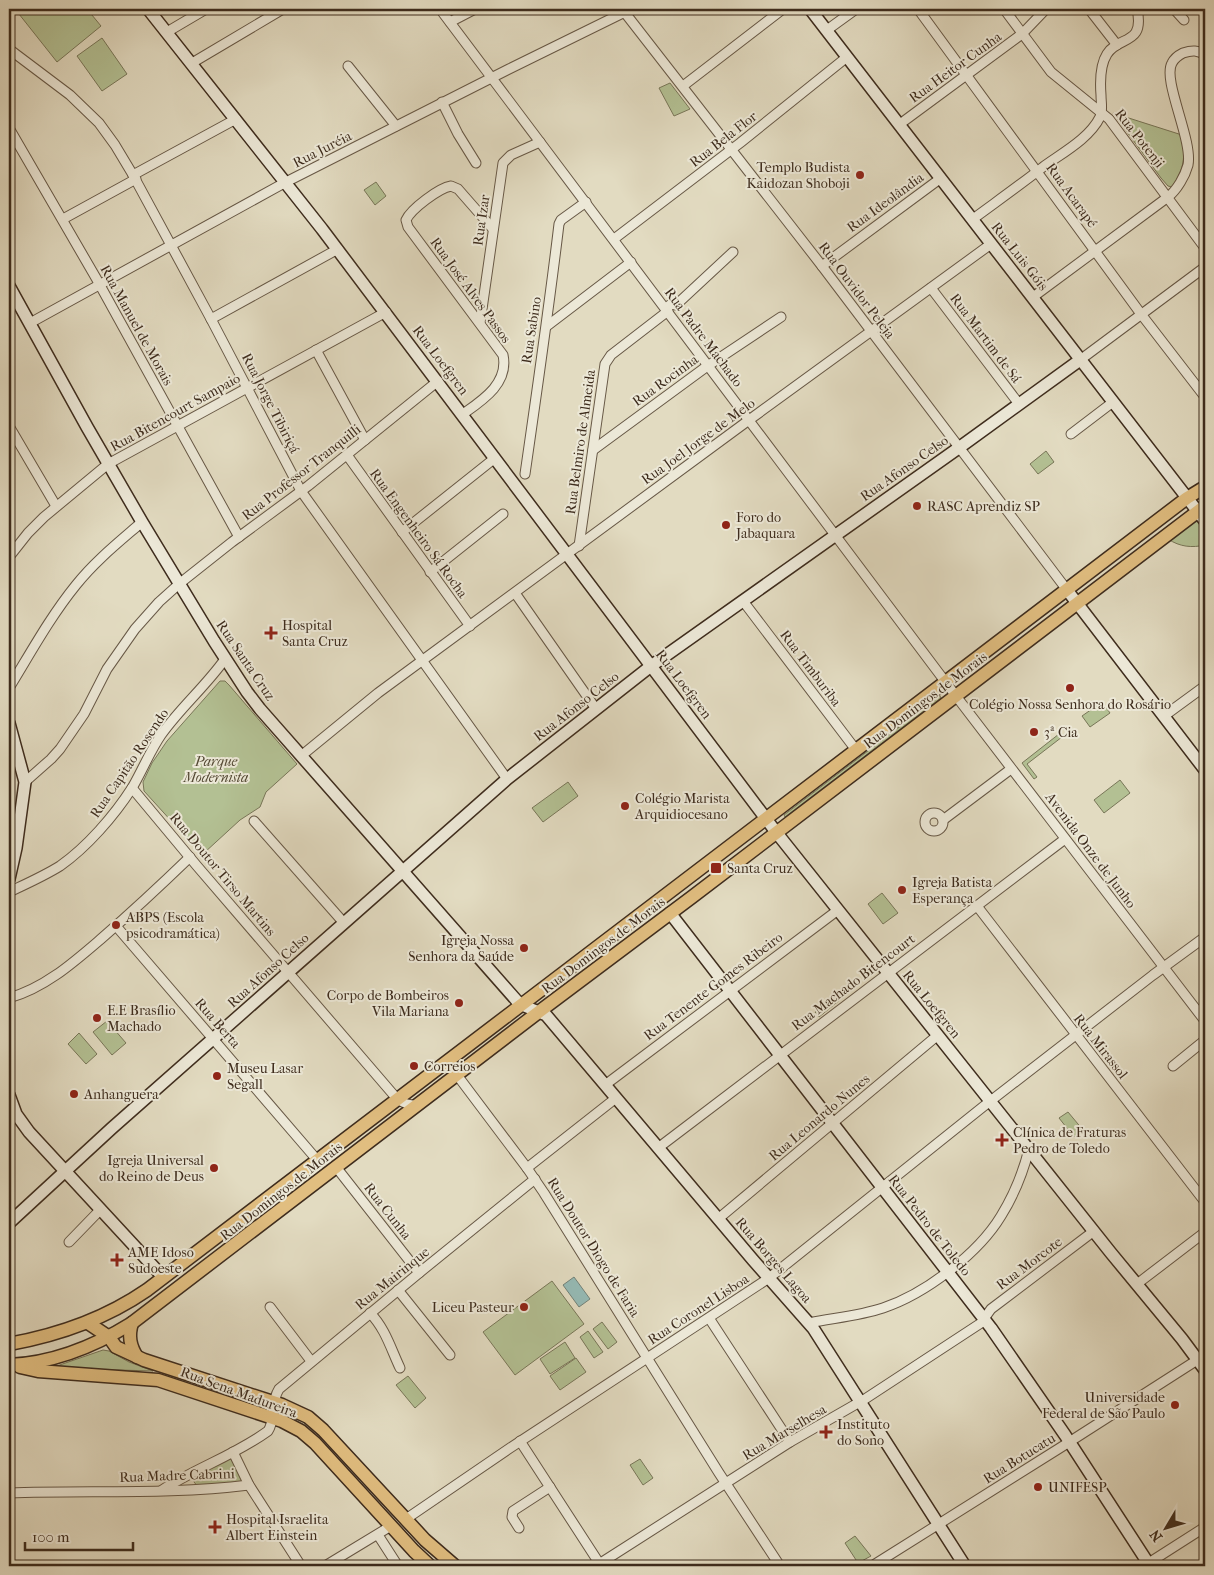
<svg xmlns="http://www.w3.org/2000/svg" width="1214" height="1575" viewBox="0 0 1214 1575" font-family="'IM FELL French Canon',serif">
<rect width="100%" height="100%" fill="#e2dbc1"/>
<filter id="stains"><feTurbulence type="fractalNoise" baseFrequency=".004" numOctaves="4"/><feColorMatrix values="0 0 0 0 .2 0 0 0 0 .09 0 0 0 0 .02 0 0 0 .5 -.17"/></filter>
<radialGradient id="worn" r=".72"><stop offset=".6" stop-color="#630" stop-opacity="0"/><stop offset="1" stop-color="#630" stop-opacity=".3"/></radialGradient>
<g fill="#b3c093" stroke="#787658">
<path d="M15,9h72l14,17 -44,36z"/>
<path d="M102,38l25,36 -25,17 -25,-35z"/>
<path d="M670,83l20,26 -16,7 -15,-28z"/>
<path d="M1113,113l69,22c3,23 3,32 -10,52l-4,-1 -7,-8z"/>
<path d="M376,182l10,14 -11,9 -11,-15z"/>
<path d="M1046,451l8,11 -16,12 -8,-10z"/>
<path d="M1205,510v35c-13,3 -25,2 -37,-6z"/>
<path d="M220,681h5l4,4 68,79 -31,28 -6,15 -20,13 -36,33 -11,-8 -49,-54 -1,-9 9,-19 15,-22z"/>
<path d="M940,696l1,2 -156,119 -1,-2z"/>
<path d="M1102,702l8,11 -20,14 -8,-11z"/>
<path d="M1059,734l3,3 -35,27 10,13 -3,2 -12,-16z"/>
<path d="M1120,780l10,13 -26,20 -10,-13z"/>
<path d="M568,782l10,14 -35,26 -11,-14z"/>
<path d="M882,893l16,20 -15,11 -15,-20z"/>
<path d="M849,986l3,4 -33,27 -4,-5z"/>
<path d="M107,1021l19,22 -14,12 -19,-23z"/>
<path d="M79,1033l18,21 -11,10 -18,-20z"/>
<path d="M1068,1112l15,18 -9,7 -15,-19z"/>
<path d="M552,1281l32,43 -69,51 -32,-43z"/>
<path d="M602,1322l15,20 -9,7 -15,-20z"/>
<path d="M588,1331l15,21 -9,6 -14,-21z"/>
<path d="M565,1342l10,16 -25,16 -10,-15z"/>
<path d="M103,1350l6,1 20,11 24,9 -102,-3z"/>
<path d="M576,1358l10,14 -26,18 -10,-14z"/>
<path d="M408,1376l18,22 -11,10 -19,-23z"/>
<path d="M230,1457l14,26 -45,5 -5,-6v-3l5,-9z"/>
<path d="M640,1459l13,19 -10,7 -13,-20z"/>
<path d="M855,1536l16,20 -13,7 -13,-20z"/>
</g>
<path fill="#95bbb6" stroke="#728279" d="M574,1277l16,22 -11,8 -16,-22z"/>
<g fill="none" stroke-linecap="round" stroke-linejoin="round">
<defs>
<g id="street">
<path d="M440,9l516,687 249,325"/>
<path d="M622,9l200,257 245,324"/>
<path d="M918,9l223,305 64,83"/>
<path d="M1004,9l47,63 58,47 96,129"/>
<path d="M1089,9l28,36"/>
<path d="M1174,9l10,11"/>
<path d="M450,22l25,-13"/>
<path d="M827,30l29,-21"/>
<path d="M167,32l39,-23"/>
<path d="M9,49l61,46 29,28 16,22 18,30 78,144 90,172 206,288"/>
<path d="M192,63l91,-54"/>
<path d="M348,66l48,60"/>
<path d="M683,86l100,-77"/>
<path d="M442,102l16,32 18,29"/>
<path d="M900,124l122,-90 24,-25"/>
<path d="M9,128l87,150 143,259"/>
<path d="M133,175l103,-56"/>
<path d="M63,219l73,-40"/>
<path d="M973,219c23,-17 47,-34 70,-52 19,-14 46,-28 57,-50 3,-7 1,-14 1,-22 -1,-13 -1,-30 6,-41 12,-19 38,-8 30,-45"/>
<path d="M614,239l126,-96 107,-86"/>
<path d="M822,266l119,-88"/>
<path d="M931,288l88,116"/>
<path d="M1033,297l135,-100c9,-7 17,-21 20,-32 5,-25 -26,-85 -16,-102 2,-4 7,-8 11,-10 9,-3 15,-3 22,2"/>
<path d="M666,308l5,-4 5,1 57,-53"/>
<path d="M211,319l127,-70"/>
<path d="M30,323l256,-141 223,-113 122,-60"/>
<path d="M480,323l23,-160 8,-8 29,-13"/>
<path d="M547,326l84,-64"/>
<path d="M316,350l49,90"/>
<path d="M1080,360l125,-93"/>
<path d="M463,414c20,-14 46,-31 40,-59l-95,-128 -2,-7c5,-11 33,-32 45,-34l7,3 35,40"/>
<path d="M9,426l47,80"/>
<path d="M1071,434l42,-32"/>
<path d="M593,450l113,-83 75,-50"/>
<path d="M347,455l123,171"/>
<path d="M525,474c12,-83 24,-166 34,-250l2,-4 25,-18"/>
<path d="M402,532l93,-74"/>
<path d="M579,546l26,-182 6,-9 57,-44"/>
<path d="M9,557l19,-24 16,-16 64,-53 278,-152"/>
<path d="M430,572l73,-58"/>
<path d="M515,593l81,116"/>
<path d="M743,601l113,149"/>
<path d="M9,688c21,-34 41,-71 67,-103 19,-24 43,-43 66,-63"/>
<path d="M1164,716l41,-30"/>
<path d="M301,756l77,-63 371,-273 242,-176"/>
<path d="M25,782l26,-23 9,-10 24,-35 23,-45 28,-40 24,-27 20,-18 53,-42 76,-56 130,-105"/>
<path d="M132,788l65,78 201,234 9,4 10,2"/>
<circle cx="934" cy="822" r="9"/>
<path d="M943,820l68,-51"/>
<path d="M254,821l90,102"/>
<path d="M9,892c17,-8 35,-16 51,-26 27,-19 54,-50 72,-78 10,-17 18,-37 29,-53 19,-27 45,-49 64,-76"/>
<path d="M977,906l228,296"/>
<path d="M116,926l202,235"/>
<path d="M9,998c36,-10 65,-36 93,-60 30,-26 59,-53 88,-81"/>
<path d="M1173,1066l32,-26"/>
<path d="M457,1075l70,93 17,25 175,280 61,93"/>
<path d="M605,1085l233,-175"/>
<path d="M658,1148l407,-309"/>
<path d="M336,1167l83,106"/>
<path d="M527,1168l89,-70"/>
<path d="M718,1219l220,-184"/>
<path d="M69,1242l32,-33"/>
<path d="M1137,1284l68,-52"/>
<path d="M398,1290l52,65"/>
<path d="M270,1307l41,54"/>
<path d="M370,1313c15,15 21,36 30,55"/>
<path d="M709,1318l81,124"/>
<path d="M809,1323c24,-5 50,-7 74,-15 42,-14 95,-54 118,-92 13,-21 22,-43 28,-67"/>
<path d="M520,1441l81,125"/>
<path d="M233,1452l16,33 52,81"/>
<path d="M162,1490c34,-22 73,-35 106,-59 8,-12 2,-28 11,-42l140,-116 116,-94"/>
<path d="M9,1493c80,-3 160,2 240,-8"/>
<path d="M406,1519l104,-71 259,-170 215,-172 169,-131 52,-38"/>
<path d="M519,1528l-7,-11 1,-6 37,-24"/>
<path d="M378,1535l20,31"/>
<path d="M325,1566l66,-40"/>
<path d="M596,1566l194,-124 75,-43 116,-76 10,-14 103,-78"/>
<path d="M872,1566l191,-120 142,-91"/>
<path d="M1144,1566l61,-39"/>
</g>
<g id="secondary">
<path d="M148,9l174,220 454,603 335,421 71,86 23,31"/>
<path d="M810,9l395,512"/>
<path d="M9,286l78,141 55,95 72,119 33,51 13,17 257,292 5,4 24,10 207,245 60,68 152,238"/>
<path d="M1067,590l138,180"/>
<path d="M9,723l16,59 -9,66 -7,31"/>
<path d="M670,913l321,415 74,107 85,131"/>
<path d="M9,1095l7,19 13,18 134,145"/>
<path d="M9,1223l103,-95 395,-349 144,-113 309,-219 120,-87"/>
</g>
<g id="primary">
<path d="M88,1323l21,14 7,10 28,13 138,45 26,12 15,13 102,110 30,26"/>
<path d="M132,1323c-4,13 -2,23 5,34"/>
<path d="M9,1344c50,-9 96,-25 138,-54l1040,-792 18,-11"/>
<path d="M9,1365c44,-2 86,-19 123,-42l408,-312 152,-114 513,-391"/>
<path d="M20,1367l18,4 120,9 124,41 19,10 14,12 99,108 16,15"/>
</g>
</defs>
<use href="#street" stroke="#675846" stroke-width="11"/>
<use href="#secondary" stroke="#3e2c1d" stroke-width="14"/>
<use href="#primary" stroke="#3e2c1d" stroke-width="15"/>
<use href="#street" stroke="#ece8d7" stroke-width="9"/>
<use href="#secondary" stroke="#ece8d7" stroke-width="11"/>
<use href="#primary" stroke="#e1be80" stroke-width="12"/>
</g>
<g fill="#8f2418" stroke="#ece8d7" stroke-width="2">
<circle cx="860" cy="175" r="5"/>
<circle cx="917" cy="506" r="5"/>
<circle cx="726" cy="525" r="5"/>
<path d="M268.5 625.5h5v5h5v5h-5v5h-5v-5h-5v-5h5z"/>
<circle cx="1070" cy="688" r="5"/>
<circle cx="1034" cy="732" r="5"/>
<circle cx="625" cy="806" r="5"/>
<rect x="710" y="862" width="12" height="12" rx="2.5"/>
<circle cx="902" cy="890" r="5"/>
<circle cx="116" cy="925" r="5"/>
<circle cx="524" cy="948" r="5"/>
<circle cx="459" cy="1003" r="5"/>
<circle cx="97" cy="1018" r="5"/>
<circle cx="414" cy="1066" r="5"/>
<circle cx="217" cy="1076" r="5"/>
<circle cx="74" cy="1094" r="5"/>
<path d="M999.5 1132.5h5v5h5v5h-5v5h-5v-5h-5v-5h5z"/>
<circle cx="214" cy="1168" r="5"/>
<path d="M114.5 1252.5h5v5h5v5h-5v5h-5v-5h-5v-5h5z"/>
<circle cx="524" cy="1307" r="5"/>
<circle cx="1175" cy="1405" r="5"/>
<path d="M823.5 1424.5h5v5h5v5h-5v5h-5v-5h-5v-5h5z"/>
<circle cx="1038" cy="1487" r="5"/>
<path d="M212.5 1519.5h5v5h5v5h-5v5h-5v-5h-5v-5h5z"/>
</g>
<g text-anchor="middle" stroke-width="4" stroke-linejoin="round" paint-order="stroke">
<g font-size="14" fill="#3e2c1d" stroke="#ece8d7">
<text transform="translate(955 67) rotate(-36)" y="5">Rua Heitor Cunha</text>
<text transform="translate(1140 138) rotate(52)" y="5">Rua Potenji</text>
<text transform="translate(723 139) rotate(-38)" y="5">Rua Bela Flor</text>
<text transform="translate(322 149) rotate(-27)" y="5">Rua Juréia</text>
<text transform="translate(1072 195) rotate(54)" y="5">Rua Acarapé</text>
<text transform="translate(885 202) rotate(-36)" y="5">Rua Ideolândia</text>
<text transform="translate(481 220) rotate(-82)" y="5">Rua Izar</text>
<text transform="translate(1020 256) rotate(52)" y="5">Rua Luis Góis</text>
<text transform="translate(471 290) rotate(54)" y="5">Rua José Alves Passos</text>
<text transform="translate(857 290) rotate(53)" y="5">Rua Ouvidor Peleja</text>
<text transform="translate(137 325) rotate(61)" y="5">Rua Manuel de Morais</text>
<text transform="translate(531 330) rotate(-81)" y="5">Rua Sabino</text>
<text transform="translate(704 337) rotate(53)" y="5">Rua Padre Machado</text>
<text transform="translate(986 338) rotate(53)" y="5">Rua Martim de Sá</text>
<text transform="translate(441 360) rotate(53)" y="5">Rua Loefgren</text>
<text transform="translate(665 380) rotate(-36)" y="5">Rua Rocinha</text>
<text transform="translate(271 403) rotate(63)" y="5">Rua Jorge Tibiriçá</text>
<text transform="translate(175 412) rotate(-29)" y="5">Rua Bitencourt Sampaio</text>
<text transform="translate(698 441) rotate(-36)" y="5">Rua Joel Jorge de Melo</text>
<text transform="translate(580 442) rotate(-82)" y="5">Rua Belmiro de Almeida</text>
<text transform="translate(904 468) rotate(-35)" y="5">Rua Afonso Celso</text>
<text transform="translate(301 472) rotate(-38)" y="5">Rua Professor Tranquilli</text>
<text transform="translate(419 533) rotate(54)" y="5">Rua Engenheiro Sá Rocha</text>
<text transform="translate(246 660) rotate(56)" y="5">Rua Santa Cruz</text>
<text transform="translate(811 668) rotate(53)" y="5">Rua Timburiba</text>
<text transform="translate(684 684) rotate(53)" y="5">Rua Loefgren</text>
<text transform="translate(925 700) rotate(-37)" y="5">Rua Domingos de Morais</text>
<text transform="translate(576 706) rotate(-38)" y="5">Rua Afonso Celso</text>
<text transform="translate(129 763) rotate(-56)" y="5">Rua Capitão Rosendo</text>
<text transform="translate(1091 850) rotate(53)" y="5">Avenida Onze de Junho</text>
<text transform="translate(223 874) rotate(50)" y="5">Rua Doutor Tirso Martins</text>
<text transform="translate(603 945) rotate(-37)" y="5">Rua Domingos de Morais</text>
<text transform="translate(268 970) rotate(-42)" y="5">Rua Afonso Celso</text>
<text transform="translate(853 982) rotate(-37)" y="5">Rua Machado Bitencourt</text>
<text transform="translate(713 986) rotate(-37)" y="5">Rua Tenente Gomes Ribeiro</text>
<text transform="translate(932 1004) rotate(51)" y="5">Rua Loefgren</text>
<text transform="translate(218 1023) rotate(49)" y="5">Rua Berta</text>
<text transform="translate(1101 1046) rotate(52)" y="5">Rua Mirassol</text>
<text transform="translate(819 1117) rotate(-40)" y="5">Rua Leonardo Nunes</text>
<text transform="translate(281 1191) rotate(-38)" y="5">Rua Domingos de Morais</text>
<text transform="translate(388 1211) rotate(52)" y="5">Rua Cunha</text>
<text transform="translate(930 1225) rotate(52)" y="5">Rua Pedro de Toledo</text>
<text transform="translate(594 1247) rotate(58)" y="5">Rua Doutor Diogo de Faria</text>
<text transform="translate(774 1260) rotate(49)" y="5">Rua Borges Lagoa</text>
<text transform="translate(1029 1263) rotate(-37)" y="5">Rua Morcote</text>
<text transform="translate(392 1278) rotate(-39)" y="5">Rua Mairinque</text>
<text transform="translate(698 1309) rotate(-33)" y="5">Rua Coronel Lisboa</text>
<text transform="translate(239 1392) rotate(20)" y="5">Rua Sena Madureira</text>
<text transform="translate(784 1432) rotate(-31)" y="5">Rua Marselhesa</text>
<text transform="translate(1019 1458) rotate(-32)" y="5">Rua Botucatu</text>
<text transform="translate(177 1475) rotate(-2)" y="5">Rua Madre Cabrini</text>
</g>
<g font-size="14" fill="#3e2c1d" stroke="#ece8d7" text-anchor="start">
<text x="850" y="172" text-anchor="end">Templo Budista<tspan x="850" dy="16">Kaidozan Shoboji</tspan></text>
<text x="927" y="511">RASC Aprendiz SP</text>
<text x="736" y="522">Foro do<tspan x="736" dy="16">Jabaquara</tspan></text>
<text x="282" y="630">Hospital<tspan x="282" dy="16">Santa Cruz</tspan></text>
<text x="1070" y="709" text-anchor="middle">Colégio Nossa Senhora do Rosário</text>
<text x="1044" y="737">3ª Cia</text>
<text x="635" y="803">Colégio Marista<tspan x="635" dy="16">Arquidiocesano</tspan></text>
<text x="727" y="873">Santa Cruz</text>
<text x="912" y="887">Igreja Batista<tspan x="912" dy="16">Esperança</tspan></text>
<text x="126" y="922">ABPS (Escola<tspan x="126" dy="16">psicodramática)</tspan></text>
<text x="514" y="945" text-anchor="end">Igreja Nossa<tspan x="514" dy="16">Senhora da Saúde</tspan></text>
<text x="449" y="1000" text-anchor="end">Corpo de Bombeiros<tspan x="449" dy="16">Vila Mariana</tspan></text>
<text x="107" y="1015">E.E Brasílio<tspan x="107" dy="16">Machado</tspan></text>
<text x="424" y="1071">Correios</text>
<text x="227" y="1073">Museu Lasar<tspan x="227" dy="16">Segall</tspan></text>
<text x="84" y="1099">Anhanguera</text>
<text x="1013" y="1137">Clínica de Fraturas<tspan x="1013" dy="16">Pedro de Toledo</tspan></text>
<text x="204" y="1165" text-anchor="end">Igreja Universal<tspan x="204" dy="16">do Reino de Deus</tspan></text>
<text x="128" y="1257">AME Idoso<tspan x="128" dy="16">Sudoeste</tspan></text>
<text x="514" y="1312" text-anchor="end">Liceu Pasteur</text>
<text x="1165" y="1402" text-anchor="end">Universidade<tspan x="1165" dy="16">Federal de São Paulo</tspan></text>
<text x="837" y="1429">Instituto<tspan x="837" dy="16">do Sono</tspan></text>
<text x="1048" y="1492">UNIFESP</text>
<text x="226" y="1524">Hospital Israelita<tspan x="226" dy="16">Albert Einstein</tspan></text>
</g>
<g font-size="14" font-style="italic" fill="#554a35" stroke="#ece8d7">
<text x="216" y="766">Parque<tspan x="216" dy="16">Modernista</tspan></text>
</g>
</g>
<rect width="1214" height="1575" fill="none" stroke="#e2dbc1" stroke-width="30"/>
<rect x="10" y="10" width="1194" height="1555" fill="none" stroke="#3e2c1d" stroke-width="2.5"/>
<rect x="15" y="15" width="1184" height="1545" fill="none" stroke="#3e2c1d"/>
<g transform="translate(1166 1528) rotate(232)" stroke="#ece8d7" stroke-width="4" paint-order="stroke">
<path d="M0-4L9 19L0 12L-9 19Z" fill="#3e2c1d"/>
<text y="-8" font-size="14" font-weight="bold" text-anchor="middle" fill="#3e2c1d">N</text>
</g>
<path d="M25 1542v8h108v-8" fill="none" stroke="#3e2c1d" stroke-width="2.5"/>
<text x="32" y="1542" font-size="15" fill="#3e2c1d" stroke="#ece8d7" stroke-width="4" paint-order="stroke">100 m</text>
<rect width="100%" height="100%" filter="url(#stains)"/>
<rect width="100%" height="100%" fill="url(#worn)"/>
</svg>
